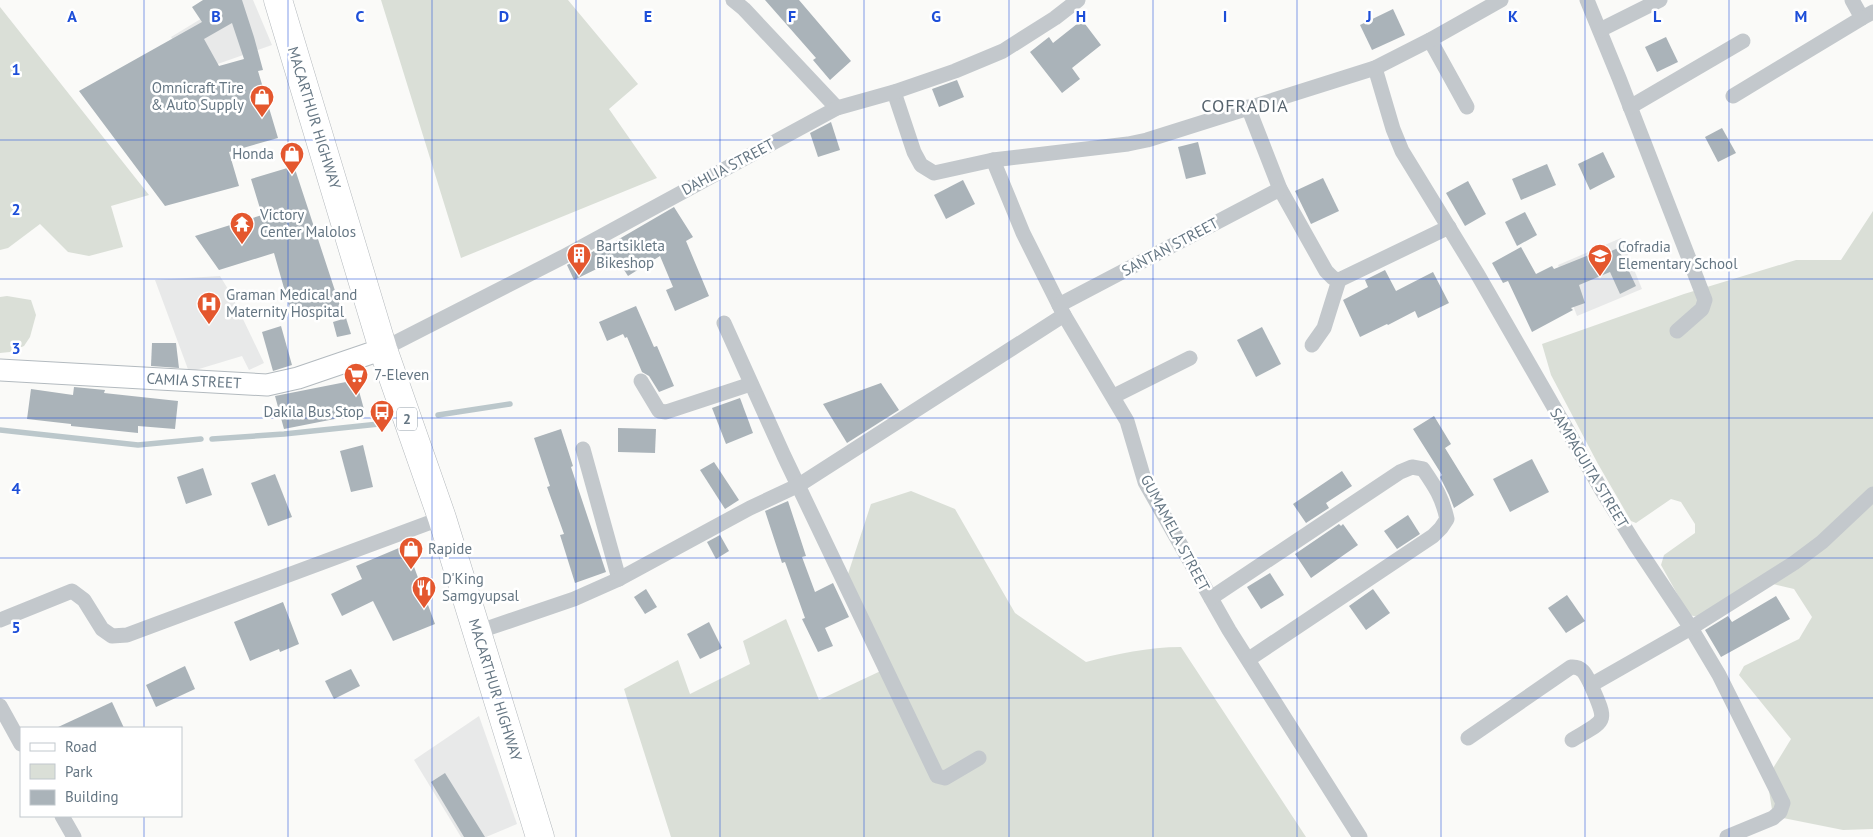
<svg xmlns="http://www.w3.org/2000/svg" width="1873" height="837" viewBox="0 0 1873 837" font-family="'PT Sans',sans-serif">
<rect width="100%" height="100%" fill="#fafaf8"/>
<g fill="#e8e9e9">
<path d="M232,0h21l19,45 -80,28 -21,-36z"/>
<path d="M1621,238l21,51 -65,27 -19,-51z"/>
<path d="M220,276l11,18 33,69 -15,7 -7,-14 -53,16 -34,-92z"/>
<path d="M479,716l38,108 -31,13h-25l-47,-77z"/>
</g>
<g fill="#dadfd7">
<path d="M381,0h187l70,84 -29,25 48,69 -196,80z"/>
<path d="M0,7l149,188 -38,11 12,41 -34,9 -21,-4 -28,-28 -32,24 -8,2z"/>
<path d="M1873,211v618l-30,1 -70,-14 -6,-38 24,-39 -52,-64 5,-9 55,-27 13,-22 -18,-28 -21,-5 -70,34 -14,-3 -28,-50 3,-10 31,-22v-9l-14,-22 -10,-3 -35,24 -5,-2 -33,-57 -47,-89 -9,-31 142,-50 112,-34h45z"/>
<path d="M7,296l24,4 5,15 -6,22 -6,9 -14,6 -10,1v-56z"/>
<path d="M911,491l44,18 60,104 71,49c31,-8 62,-15 95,-15l125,190h-635l-47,-148 54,-29 12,34 60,-30 -7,-23 43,-22 33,81 68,-32 -39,-94 23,-70z"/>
</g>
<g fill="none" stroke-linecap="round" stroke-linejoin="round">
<g stroke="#bbc7cb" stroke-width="5.5">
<path d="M438,415l72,-11"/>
<path d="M0,430l138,15 63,-6"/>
<path d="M212,439l72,-5 95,-10"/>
</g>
</g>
<g fill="#aab3b9" fill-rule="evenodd">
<path d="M203,0h39l12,37 9,33 -5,1 20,67 -49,14 10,34 -74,20 -86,-115 123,-69 -10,-15zM232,23l12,36 -25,7 -15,-27z"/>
<path d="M765,0h34l52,61 -21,19 -17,-20 3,-2z"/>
<path d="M1393,9l12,26 -33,15 -12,-25z"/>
<path d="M1082,20l19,25 -29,23 8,11 -18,14 -32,-41 19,-15 4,6z"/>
<path d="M1666,37l12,25 -21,10 -12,-25z"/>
<path d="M957,80l7,17 -25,10 -7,-18z"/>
<path d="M831,122l9,28 -22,7 -8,-24z"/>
<path d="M1722,128l14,25 -18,9 -13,-25z"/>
<path d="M1198,142l8,32 -20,5 -8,-32z"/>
<path d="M1603,152l12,25 -25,13 -12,-26z"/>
<path d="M1547,164l9,21 -35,15 -9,-21z"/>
<path d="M294,166l48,146 -19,6 -4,-11 -27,9 -18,-63 -55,17 -24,-34 67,-21 -11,-36z"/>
<path d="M1323,178l16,33 -28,13 -16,-33z"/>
<path d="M963,180l12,24 -29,15 -12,-24z"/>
<path d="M1468,181l18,33 -21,12 -19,-33z"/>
<path d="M674,207l19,30 -7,4 23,55 -34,15 -9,-21 7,-3 -13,-31 -32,20 -11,-17 -43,21 -7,-15 27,-14 1,2z"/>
<path d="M1525,212l12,23 -20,11 -12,-24z"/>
<path d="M1521,247l15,27 16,-8 2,3 45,-18 1,5 18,-8 18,38 -16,8 -10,-22 -31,13 6,18 -14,5 2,2 -41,22 -24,-51 -5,2 -11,-20z"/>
<path d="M1385,270l11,21 37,-19 16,31 -31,15 -3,-7 -27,14 -1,-1 -27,13 -17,-37 25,-13 -3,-7z"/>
<path d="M636,306l18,41 3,-1 17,40 -15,6 -10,-16 -7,-4 -15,-35 -2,1 -2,-4 -16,7 -8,-19z"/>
<path d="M346,318l5,16 -14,3 -4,-15z"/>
<path d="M281,326l11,39 -19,6 -11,-39z"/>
<path d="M1262,327l19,37 -25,13 -19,-37z"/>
<path d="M152,343h24l3,25 -28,-2z"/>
<path d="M356,380l9,33 -81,16 -9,-33z"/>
<path d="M881,383l18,27 -52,33 -24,-39z"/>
<path d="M74,387l31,3 -1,3 74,8 -3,28 -37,-3v7l-67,-7v-2l-44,-5 4,-30 42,6z"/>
<path d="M740,398l13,35 -27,11 -14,-36z"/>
<path d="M1434,416l17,28 -6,4 29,47 -20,13 -5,-13 -9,-18 2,-2 -29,-46z"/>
<path d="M618,428l38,1 -1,24 -37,-1z"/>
<path d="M561,429l12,37 -2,1 35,105 -31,11 -15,-48 4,-1 -17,-47 3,-1 -16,-48z"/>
<path d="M363,445l10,42 -22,5 -11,-41z"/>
<path d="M1532,459l17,33 -39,20 -17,-33z"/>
<path d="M714,462l25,38 -14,9 -25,-39z"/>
<path d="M203,468l9,27 -26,9 -9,-27z"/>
<path d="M1342,471l10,15 -26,17 3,5 -23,15 -13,-19z"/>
<path d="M275,474l17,43 -24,9 -17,-43z"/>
<path d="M788,501l18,55 -4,1 13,35 18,-9 16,34 -24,11 8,18 -15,6 -16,-33 3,-1 -20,-56 -3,1 -17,-52z"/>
<path d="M1408,515l12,19 -23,15 -13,-18z"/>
<path d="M1339,524l2,2 2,-2 15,21 -47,33 -16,-24z"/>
<path d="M720,535l9,16 -13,8 -9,-17z"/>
<path d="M406,545l29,79 -42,17 -20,-40 -31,15 -11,-22 31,-15 -6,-13z"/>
<path d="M1270,573l14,22 -23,14 -14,-22z"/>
<path d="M646,589l11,18 -12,7 -11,-17z"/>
<path d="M1373,589l17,24 -24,17 -17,-24z"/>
<path d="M1567,595l18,26 -19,12 -18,-25z"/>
<path d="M1776,596l14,23 -69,38 -16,-27 23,-14 4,6z"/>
<path d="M283,602l16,42 -19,8 -1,-3 -29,12 -16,-39z"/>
<path d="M709,622l13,26 -22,11 -13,-25z"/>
<path d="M185,666l10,23 -39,18 -10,-22z"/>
<path d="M351,669l9,17 -26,13 -9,-18z"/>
<path d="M112,702l12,26h-68z"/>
<path d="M445,773l40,64h-21l-33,-55z"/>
</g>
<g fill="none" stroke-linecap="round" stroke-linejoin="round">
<defs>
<path id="secondary" d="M0,370l267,15 31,-7 85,-29"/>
<path id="highway" d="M278,0l105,349 59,169 98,319"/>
</defs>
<use href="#secondary" stroke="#b3babf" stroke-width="23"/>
<use href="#highway" stroke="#b4b9bd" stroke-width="29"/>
<g stroke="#c3c8cc" stroke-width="15">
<path d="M733,0l11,9 93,99"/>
<path d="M1587,0l32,78 86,222 -3,9 -25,22"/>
<path d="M1852,0l10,18 11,-6"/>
<path d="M1600,30l60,-30"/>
<path d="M1430,40l37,67"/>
<path d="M1375,68l18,61 9,22 76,124 123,214 34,55 56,84 28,47 64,128 -3,9 -7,6 -46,19"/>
<path d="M894,92l20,60 7,13 13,8 59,-13 135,-16 19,-4 228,-72 55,-28 71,-40"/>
<path d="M1733,96l129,-78"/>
<path d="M1248,107l32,82 46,82 7,7 6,2 110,-53"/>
<path d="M1630,107l113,-66"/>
<path d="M993,160l30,73 41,82 63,106 18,61 84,148 131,207"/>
<path d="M1059,305l221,-116"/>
<path d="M724,323l60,133 153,320 8,2 34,-20"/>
<path d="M1312,345l12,-17 15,-48"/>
<path d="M383,349l180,-92 274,-149 57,-16 61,-21 48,-20 52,-33 23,-18"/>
<path d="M641,381l18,30 7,1 85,-28"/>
<path d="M1114,396l76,-38"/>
<path d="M583,449l36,130"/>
<path d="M1211,598l189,-126 12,-5 11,2c13,19 19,28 24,50l-6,9 -8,8 -184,123"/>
<path d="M0,620l72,-29 12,9 18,29 10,7 15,-1 315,-117"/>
<path d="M477,632l97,-33 45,-20 131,-71 49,-23 265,-170"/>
<path d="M0,706l21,38"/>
<path d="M1468,738l103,-71c12,-1 15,8 20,18l100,-57 103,-65 28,-21 51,-48"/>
<path d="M1572,740c35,-21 36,-16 19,-55"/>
<path d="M62,816l12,21"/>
</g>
<use href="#secondary" stroke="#fff" stroke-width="21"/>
<use href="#highway" stroke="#fff" stroke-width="28"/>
</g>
<path fill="none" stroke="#1d4ed8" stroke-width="1" stroke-opacity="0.55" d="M144,0v728M288,0v837M432,0v837M576,0v837M720,0v837M864,0v837M1009,0v837M1153,0v837M1297,0v837M1441,0v837M1585,0v837M1729,0v837M0,140h1873M0,279h1873M0,418h1873M0,558h1873M0,698h1873M144,816v21"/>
<defs>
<symbol id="shop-pin" viewBox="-11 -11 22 30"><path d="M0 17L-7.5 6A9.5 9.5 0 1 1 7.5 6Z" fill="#e4572e" stroke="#fff"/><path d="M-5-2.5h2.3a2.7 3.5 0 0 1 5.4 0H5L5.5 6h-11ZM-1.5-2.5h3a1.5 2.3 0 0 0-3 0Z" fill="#fff"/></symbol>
<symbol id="temple-pin" viewBox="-11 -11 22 30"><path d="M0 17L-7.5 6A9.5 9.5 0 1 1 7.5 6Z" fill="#e4572e" stroke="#fff"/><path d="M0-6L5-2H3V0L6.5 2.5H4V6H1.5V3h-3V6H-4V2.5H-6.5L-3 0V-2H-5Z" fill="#fff"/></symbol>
<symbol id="building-pin" viewBox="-11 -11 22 30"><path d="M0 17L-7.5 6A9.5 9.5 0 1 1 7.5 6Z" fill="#e4572e" stroke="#fff"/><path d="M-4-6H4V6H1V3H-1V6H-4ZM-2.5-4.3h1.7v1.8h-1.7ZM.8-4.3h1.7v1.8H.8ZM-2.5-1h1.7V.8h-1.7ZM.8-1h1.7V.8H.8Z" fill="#fff"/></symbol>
<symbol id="school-pin" viewBox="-11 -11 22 30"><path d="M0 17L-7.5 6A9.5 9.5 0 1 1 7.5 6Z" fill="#e4572e" stroke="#fff"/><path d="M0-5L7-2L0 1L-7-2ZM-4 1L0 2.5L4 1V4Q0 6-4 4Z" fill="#fff"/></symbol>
<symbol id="hospital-pin" viewBox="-11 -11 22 30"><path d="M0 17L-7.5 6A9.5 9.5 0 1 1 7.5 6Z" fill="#e4572e" stroke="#fff"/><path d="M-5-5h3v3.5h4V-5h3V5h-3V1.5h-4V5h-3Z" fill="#fff"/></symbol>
<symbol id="supermarket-pin" viewBox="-11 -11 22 30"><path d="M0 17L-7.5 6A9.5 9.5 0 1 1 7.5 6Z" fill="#e4572e" stroke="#fff"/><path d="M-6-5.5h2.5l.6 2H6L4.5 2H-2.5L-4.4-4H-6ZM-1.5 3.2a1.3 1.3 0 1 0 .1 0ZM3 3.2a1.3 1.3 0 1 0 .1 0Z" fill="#fff"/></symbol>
<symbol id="bus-pin" viewBox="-11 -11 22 30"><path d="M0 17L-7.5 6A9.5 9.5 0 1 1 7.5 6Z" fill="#e4572e" stroke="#fff"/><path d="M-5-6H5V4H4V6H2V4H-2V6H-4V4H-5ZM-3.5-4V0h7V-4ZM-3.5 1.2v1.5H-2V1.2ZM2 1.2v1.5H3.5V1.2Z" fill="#fff"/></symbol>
<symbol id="restaurant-pin" viewBox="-11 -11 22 30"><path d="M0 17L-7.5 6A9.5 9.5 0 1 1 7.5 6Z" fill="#e4572e" stroke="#fff"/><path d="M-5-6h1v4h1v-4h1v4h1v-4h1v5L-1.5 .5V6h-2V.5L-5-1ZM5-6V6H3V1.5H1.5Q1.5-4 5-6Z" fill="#fff"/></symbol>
</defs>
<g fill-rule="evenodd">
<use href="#shop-pin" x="248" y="83" width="28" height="38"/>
<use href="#shop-pin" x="278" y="140" width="28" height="38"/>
<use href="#temple-pin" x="228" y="210" width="28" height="38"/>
<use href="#building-pin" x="565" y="241" width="28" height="38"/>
<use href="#school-pin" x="1586" y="242" width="28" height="38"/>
<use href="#hospital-pin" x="195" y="290" width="28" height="38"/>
<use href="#supermarket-pin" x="342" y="361" width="28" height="38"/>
<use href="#bus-pin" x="368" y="398" width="28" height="38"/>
<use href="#shop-pin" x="397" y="535" width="28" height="38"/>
<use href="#restaurant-pin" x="410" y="574" width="28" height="38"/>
</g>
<g text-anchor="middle" stroke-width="5" stroke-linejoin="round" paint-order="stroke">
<rect fill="#fff" stroke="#939fa8" stroke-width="1" x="397" y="407.5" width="20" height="23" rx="4"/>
<g font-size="14" font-weight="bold" fill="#657683">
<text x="407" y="424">2</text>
</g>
<g font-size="15" fill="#657683" stroke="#fff" text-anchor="start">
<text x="244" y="93" text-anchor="end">Omnicraft Tire<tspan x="244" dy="17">&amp; Auto Supply</tspan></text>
<text x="274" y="159" text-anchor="end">Honda</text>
<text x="260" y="220">Victory<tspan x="260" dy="17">Center Malolos</tspan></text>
<text x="596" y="251">Bartsikleta<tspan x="596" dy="17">Bikeshop</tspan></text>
<text x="1618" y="252">Cofradia<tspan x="1618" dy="17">Elementary School</tspan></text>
<text x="226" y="300">Graman Medical and<tspan x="226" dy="17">Maternity Hospital</tspan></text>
<text x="374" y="380">7-Eleven</text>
<text x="364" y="417" text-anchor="end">Dakila Bus Stop</text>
<text x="428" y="554">Rapide</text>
<text x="442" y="584">D'King<tspan x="442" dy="17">Samgyupsal</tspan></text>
</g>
<g font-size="15" fill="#657683" stroke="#fff">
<text transform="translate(314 118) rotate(73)" y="5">MACARTHUR HIGHWAY</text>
<text transform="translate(728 167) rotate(-28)" y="5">DAHLIA STREET</text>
<text transform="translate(1170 247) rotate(-28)" y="5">SANTAN STREET</text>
<text transform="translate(194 381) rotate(3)" y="5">CAMIA STREET</text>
<text transform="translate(1589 468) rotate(59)" y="5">SAMPAGUITA STREET</text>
<text transform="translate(1175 533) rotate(62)" y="5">GUMAMELA STREET</text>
<text transform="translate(495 690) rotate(73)" y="5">MACARTHUR HIGHWAY</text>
</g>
<g font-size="18" letter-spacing="1" fill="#57646e" stroke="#fff">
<text x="1245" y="112">COFRADIA</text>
</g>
</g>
<g font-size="16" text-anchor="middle" font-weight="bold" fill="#1d4ed8" stroke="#fff" stroke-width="5" stroke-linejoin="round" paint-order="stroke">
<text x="72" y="22">A</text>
<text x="216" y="22">B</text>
<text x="360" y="22">C</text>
<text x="504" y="22">D</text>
<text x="648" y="22">E</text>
<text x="792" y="22">F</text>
<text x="936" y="22">G</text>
<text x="1081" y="22">H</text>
<text x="1225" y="22">I</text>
<text x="1369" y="22">J</text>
<text x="1513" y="22">K</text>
<text x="1657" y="22">L</text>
<text x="1801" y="22">M</text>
<text x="16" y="75">1</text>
<text x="16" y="215">2</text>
<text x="16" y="354">3</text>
<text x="16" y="494">4</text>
<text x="16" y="633">5</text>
</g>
<rect x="20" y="727" width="162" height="90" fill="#ffffff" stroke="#c1c8cd"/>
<rect x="30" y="743" width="25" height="8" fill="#ffffff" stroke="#c1c8cd"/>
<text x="65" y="752" font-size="15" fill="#657683">Road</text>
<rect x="30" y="764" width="25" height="15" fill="#dadfd7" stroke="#c1c8cd"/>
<text x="65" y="777" font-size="15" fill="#657683">Park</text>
<rect x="30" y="790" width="25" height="15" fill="#aab3b9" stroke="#c1c8cd"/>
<text x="65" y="802" font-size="15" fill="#657683">Building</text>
</svg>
